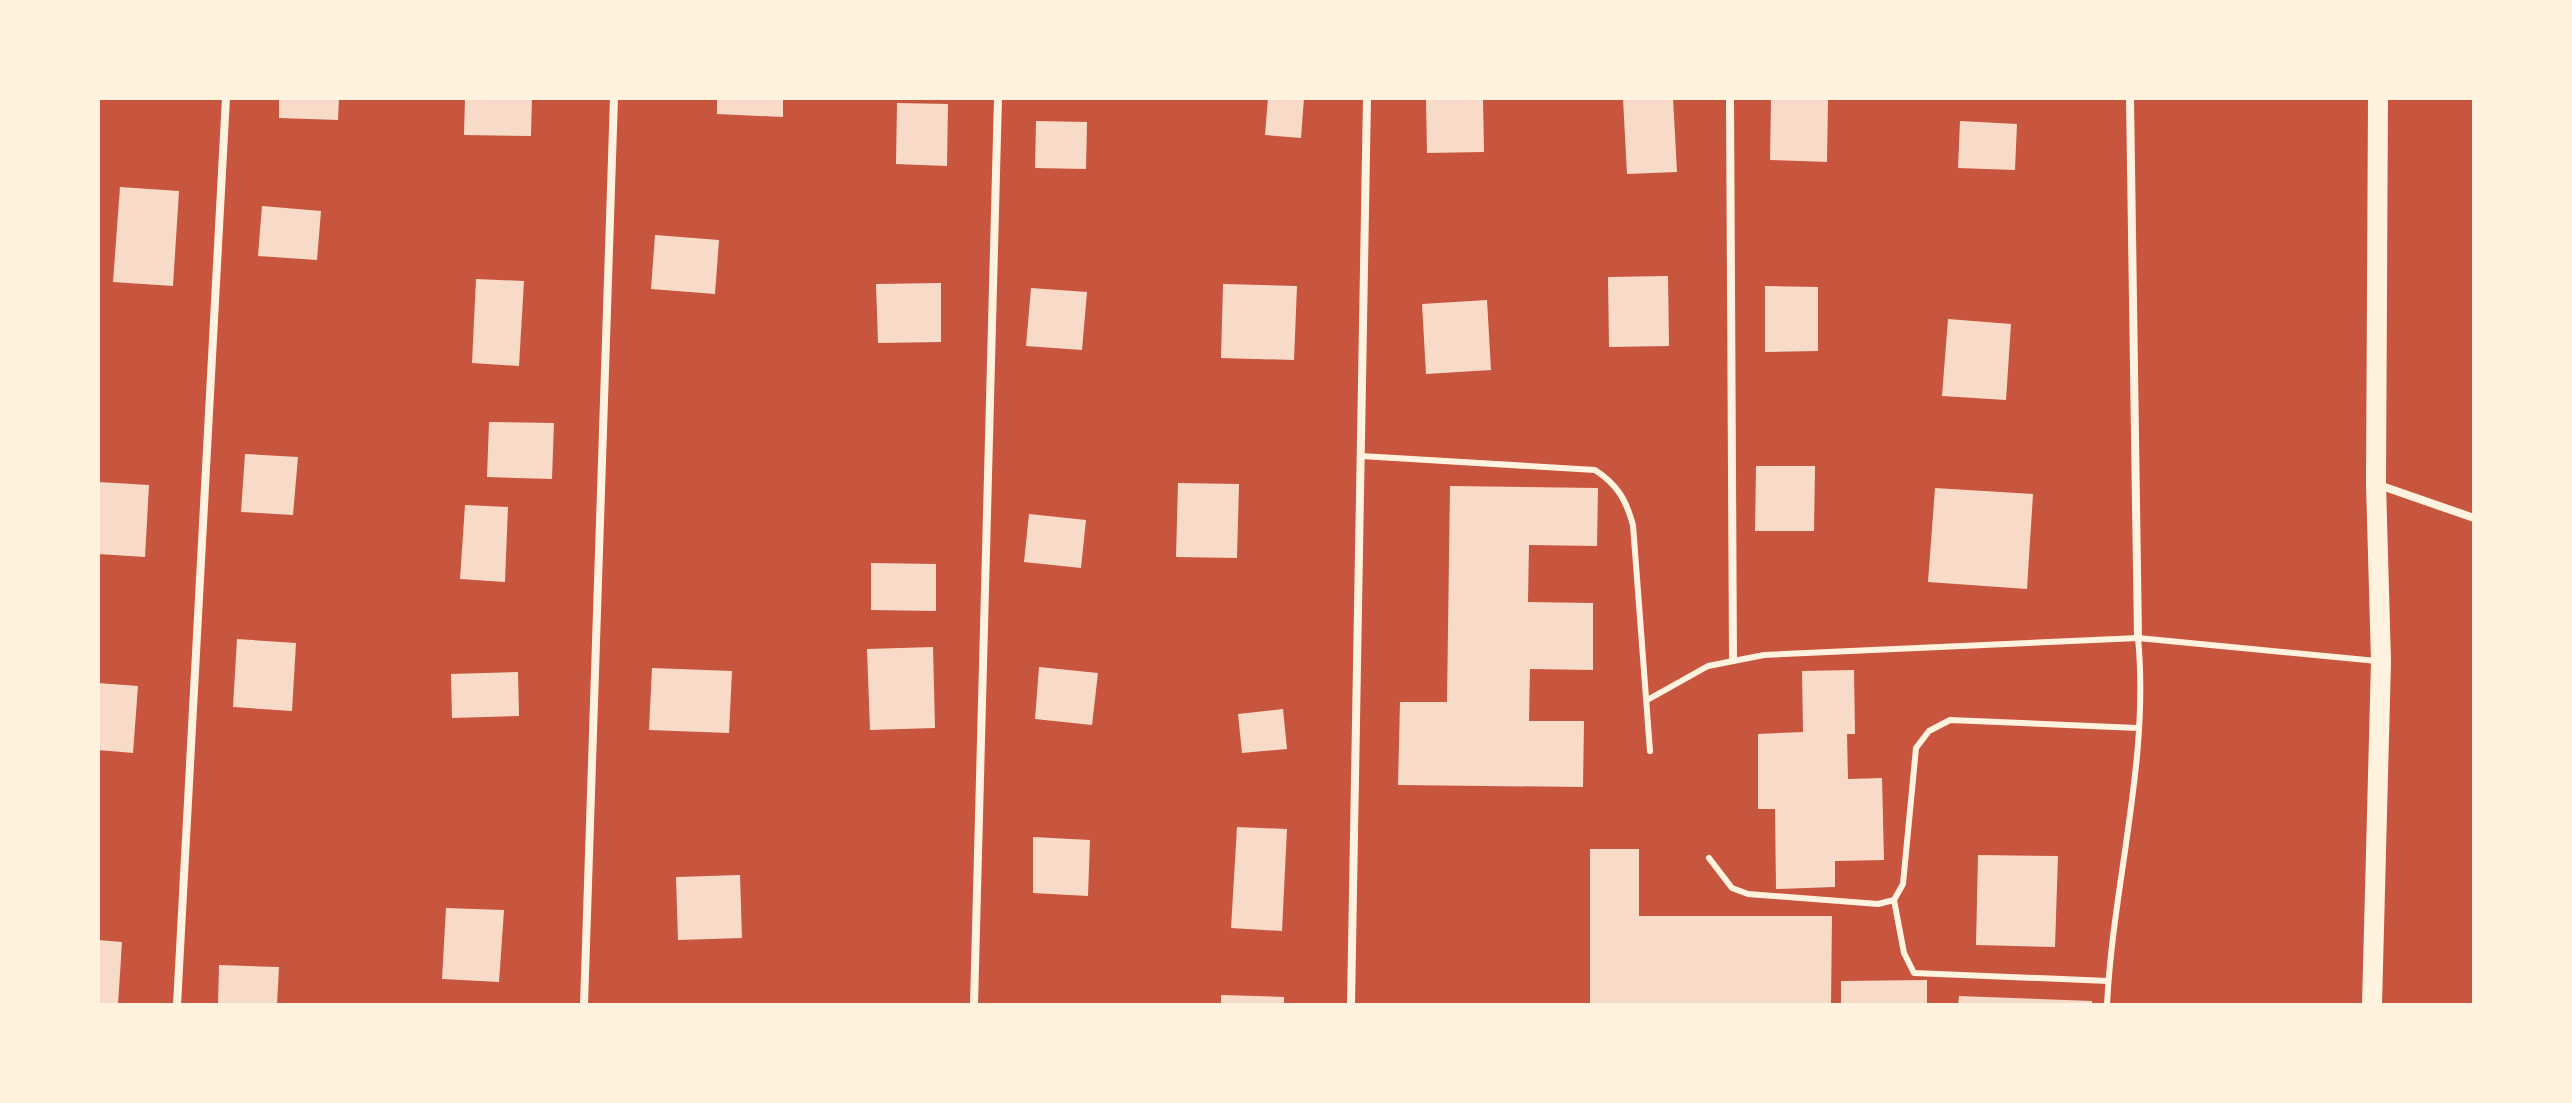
<svg xmlns="http://www.w3.org/2000/svg" width="2572" height="1103" viewBox="0 0 2572 1103" font-family="Raleway,sans-serif">
<rect width="100%" height="100%" fill="#c8553d"/>
<g fill="#f7dbc8">
<path d="M279,98h60l-1,22 -59,-2z"/>
<path d="M465,98h67l-1,38 -67,-1z"/>
<path d="M717,98h66v19l-66,-3z"/>
<path d="M1268,98h36l-3,40 -36,-3z"/>
<path d="M1673,98l4,74 -50,2 -4,-75z"/>
<path d="M1483,99l1,53 -57,1 -1,-53z"/>
<path d="M1771,99l57,1 -1,62 -57,-2z"/>
<path d="M897,103l51,1 -1,62 -51,-2z"/>
<path d="M1036,121l51,1 -1,47 -51,-1z"/>
<path d="M1960,121l57,3 -2,46 -57,-2z"/>
<path d="M120,187l59,4 -6,95 -60,-4z"/>
<path d="M262,206l59,5 -4,49 -59,-4z"/>
<path d="M655,235l64,5 -4,54 -64,-5z"/>
<path d="M1668,276l1,70 -60,1 -1,-70z"/>
<path d="M476,279l48,2 -5,85 -47,-3z"/>
<path d="M941,283v59l-63,1 -2,-59z"/>
<path d="M1223,284l74,2 -3,74 -73,-2z"/>
<path d="M1765,286l53,1v64l-53,1z"/>
<path d="M1031,288l56,4 -5,58 -56,-4z"/>
<path d="M1487,300l4,70 -65,4 -4,-70z"/>
<path d="M1948,319l63,5 -5,76 -64,-4z"/>
<path d="M489,422l65,1 -2,56 -65,-2z"/>
<path d="M245,454l53,3 -5,58 -52,-3z"/>
<path d="M1756,466h59l-1,65h-59z"/>
<path d="M98,482l51,3 -4,72 -47,-3z"/>
<path d="M1178,483l61,1 -2,74 -61,-1z"/>
<path d="M1450,486l148,2 -1,58 -68,-1 -1,57 65,1v67l-63,-1 -1,52h55l-1,66 -185,-2 2,-83h47z"/>
<path d="M1935,488l98,6 -6,95 -99,-7z"/>
<path d="M465,505l43,2 -3,75 -45,-3z"/>
<path d="M1029,514l57,6 -5,48 -57,-6z"/>
<path d="M871,563l65,1v47l-65,-1z"/>
<path d="M237,639l59,4 -4,68 -59,-4z"/>
<path d="M933,647l2,81 -65,2 -3,-81z"/>
<path d="M1039,667l59,6 -6,52 -57,-6z"/>
<path d="M652,668l80,3 -3,62 -80,-3z"/>
<path d="M1854,670l1,64h-8l1,45 34,-1 2,82 -49,1v26l-59,2 -1,-80h-17v-75l45,-2 -1,-61z"/>
<path d="M518,672l1,44 -67,2 -1,-44z"/>
<path d="M98,683l40,3 -5,67 -35,-3z"/>
<path d="M1283,709l4,40 -45,4 -4,-39z"/>
<path d="M1237,827l50,2 -5,102 -51,-3z"/>
<path d="M1033,837l57,3 -2,56 -55,-3z"/>
<path d="M1590,849h49v67h193l-1,89h-241z"/>
<path d="M1978,855l80,1 -3,91 -79,-2z"/>
<path d="M740,875l2,63 -64,2 -2,-63z"/>
<path d="M446,908l58,2 -5,72 -57,-3z"/>
<path d="M98,940l24,2 -4,63h-20z"/>
<path d="M219,965l60,2 -2,38h-59z"/>
<path d="M1927,980v24l-86,1v-24z"/>
<path d="M1221,995l63,2v8h-63z"/>
<path d="M1959,996l133,5v4h-134z"/>
</g>
<g fill="none" stroke-linecap="round" stroke-linejoin="round">
<g stroke="#fff3e0" stroke-width="6">
<path d="M1361,456l234,14c23,15 31,30 38,55l17,226"/>
<path d="M1649,699l59,-33 56,-11 374,-17 239,23"/>
<path d="M1709,858l23,30 16,6 130,10 16,-4 9,-16 13,-136 13,-17 21,-11 188,8"/>
<path d="M1894,900l10,53 10,20 194,8"/>
<path d="M2107,1005c6,-122 43,-246 31,-367"/>
</g>
<g stroke="#fff3e0" stroke-width="8">
<path d="M1730,98l3,562"/>
<path d="M2130,98l8,540"/>
<path d="M2376,484l98,34"/>
<path d="M177,1005l49,-907"/>
<path d="M584,1005l30,-907"/>
<path d="M974,1005l24,-907"/>
<path d="M1351,1005l16,-907"/>
</g>
<path stroke="#fff3e0" stroke-width="20" d="M2372,1005l9,-344 -5,-177 2,-386"/>
</g>
<rect width="2572" height="1103" fill="none" stroke="#fff3e0" stroke-width="200"/>
</svg>
